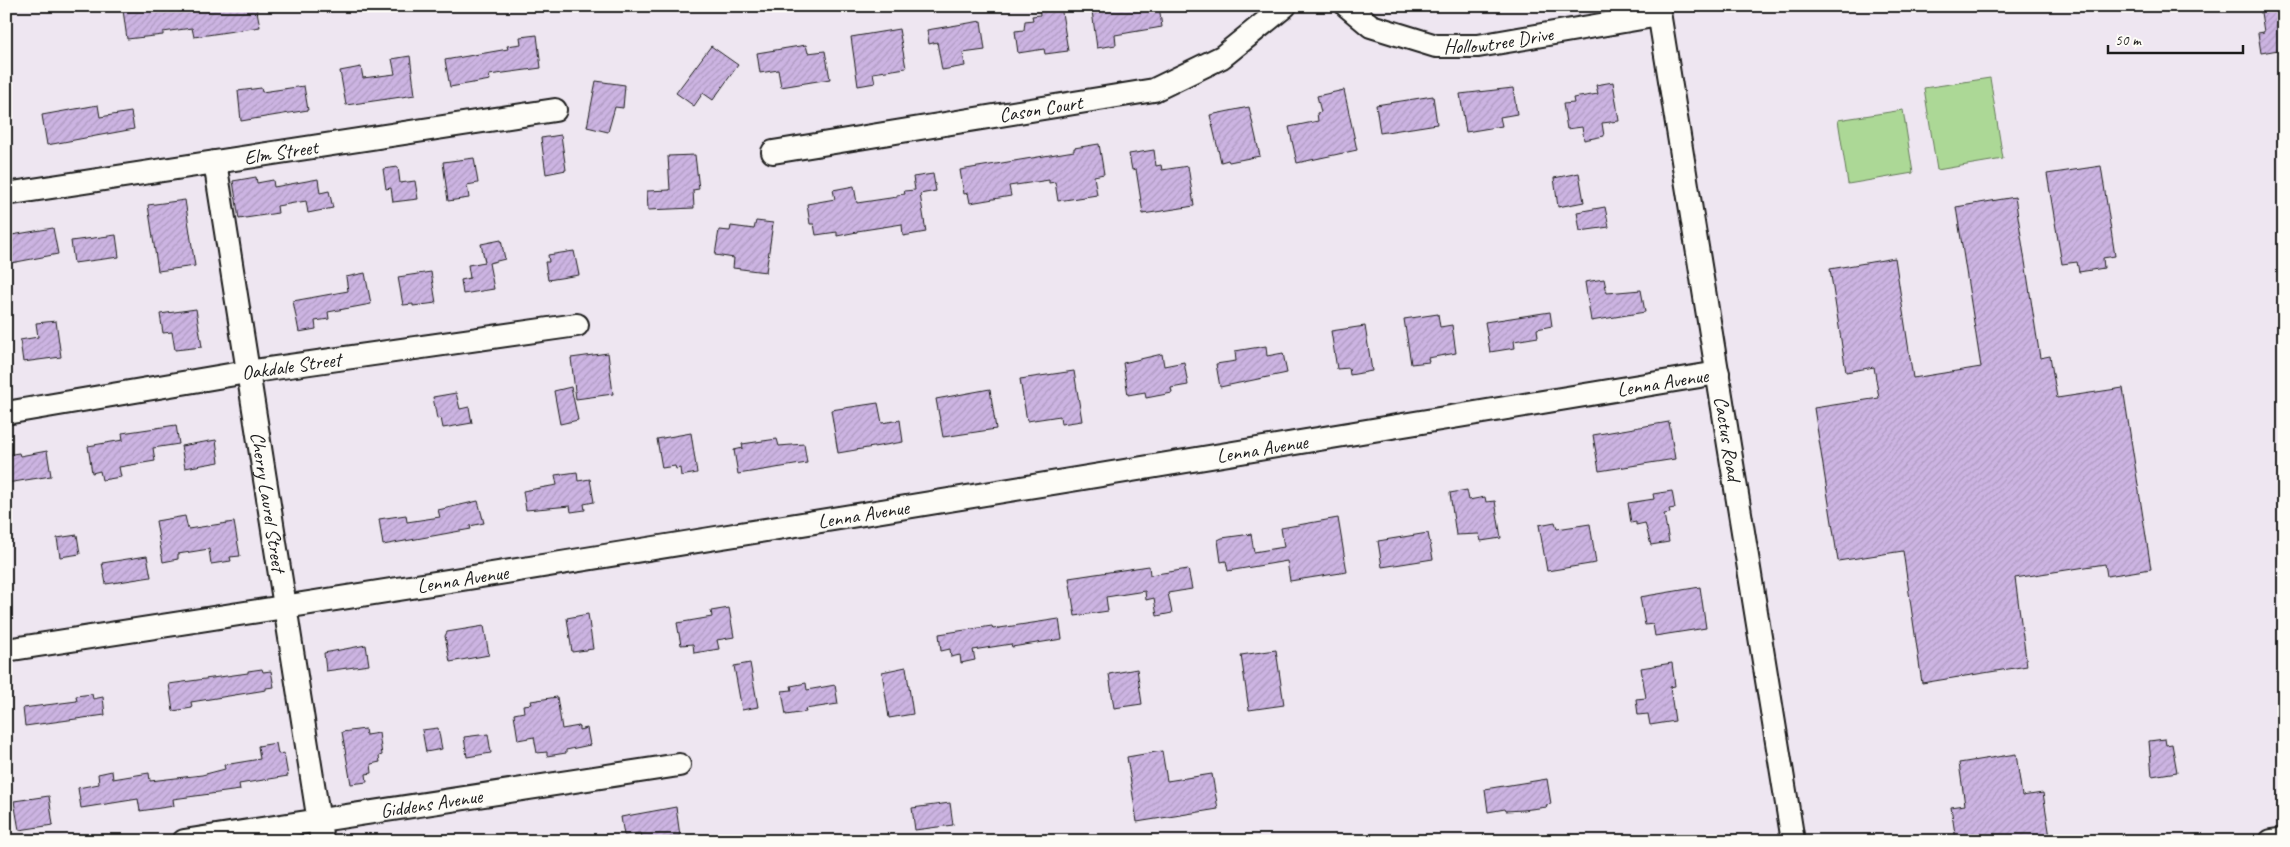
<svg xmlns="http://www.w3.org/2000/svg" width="2290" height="847" viewBox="0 0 2290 847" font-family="Caveat,sans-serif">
<defs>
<pattern id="building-hatch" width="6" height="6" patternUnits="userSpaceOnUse" patternTransform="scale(1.25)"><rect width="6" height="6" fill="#ccb4e2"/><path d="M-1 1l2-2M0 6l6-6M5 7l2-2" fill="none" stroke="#af9ac1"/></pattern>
</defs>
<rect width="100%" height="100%" fill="#eee6f1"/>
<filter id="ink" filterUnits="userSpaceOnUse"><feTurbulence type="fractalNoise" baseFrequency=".02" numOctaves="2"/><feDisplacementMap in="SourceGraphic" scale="10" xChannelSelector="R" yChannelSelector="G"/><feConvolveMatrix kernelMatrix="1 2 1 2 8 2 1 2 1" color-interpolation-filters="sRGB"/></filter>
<g filter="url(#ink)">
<g fill="#acd896" stroke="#647a59">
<path d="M1990,78l13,81 -66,11 -13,-82z"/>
<path d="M1903,110l10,63 -65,11 -10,-64z"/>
</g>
<g fill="url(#building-hatch)" stroke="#1c1c1c">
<path d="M137,6h119l4,21 -66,10 -2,-9 -29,4v3l-36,4 -4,-29 14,-1z"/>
<path d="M1039,6h22l7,45 -23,3 -1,-5 -26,4 -3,-22 9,-1 1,-9 8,-1 -1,-4 8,-1z"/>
<path d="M1097,6h62l3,21 -47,8 1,10 -19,3 -5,-37 5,-1z"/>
<path d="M2260,6h24v43l-23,4 -3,-20 6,-1z"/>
<path d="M981,21l4,29 -22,3 2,13 -23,4 -5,-28 -8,2 -2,-14z"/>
<path d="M899,29l7,39 -33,5 2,10 -17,3 -7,-49z"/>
<path d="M537,35l4,33 -52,7 1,5 -40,7 -5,-27 63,-11 -1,-3 14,-2 -1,-7z"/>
<path d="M806,45l2,8 17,-2 5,28 -49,8 -3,-17 -18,3 -3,-20z"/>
<path d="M711,46l27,19 -25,35 -10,-7 -9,13 -18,-13z"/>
<path d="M410,56l5,39 -69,10 -6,-34 21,-4 2,11 32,-4 -3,-15z"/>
<path d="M596,81l29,4 -2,23 -8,-1 -7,25 -21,-5z"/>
<path d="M1613,82l6,39 -17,2 2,13 -20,4 -2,-13 -15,2 -4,-25 11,-1 -1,-5 25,-4 -2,-9z"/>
<path d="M304,86l4,24 -67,11 -3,-30 23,-3 1,4z"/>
<path d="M1513,88l4,26 -17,3 2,9 -36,6 -6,-38z"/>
<path d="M1344,90l13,60 -60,13 -8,-36 29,-6 -1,-8 4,-1 -4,-16z"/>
<path d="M1433,96l4,28 -57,9 -4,-28z"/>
<path d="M98,105l2,12 31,-5 3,17 -87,16 -5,-30z"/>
<path d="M1249,107l11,49 -31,6 -1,-2 -7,2 -11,-47z"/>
<path d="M561,135l5,35 -20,4 -5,-36z"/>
<path d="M1099,144l5,30 -10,2 3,19 -39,6 -3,-19 -6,1v-3l-40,6 2,10 -41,7 -2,-10 -4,1 -4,-24 114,-19v-3z"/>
<path d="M1154,150l2,16 5,-1 1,5 26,-4 6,40 -51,8 -7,-45 -4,1 -3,-16z"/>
<path d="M695,155l4,34 -6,1 1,18 -46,2 -1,-19 23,-1 -2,-34z"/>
<path d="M474,158l4,25 -11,2 2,13 -21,3 -5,-39z"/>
<path d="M2101,166l14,90 -12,2 1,10 -25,4 -2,-10 -15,2 -15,-90z"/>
<path d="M398,167l2,16 15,-2 3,18 -25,3 -2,-14 -5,1 -3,-20z"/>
<path d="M1579,173l5,29 -26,5 -4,-29z"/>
<path d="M933,174l3,17 -16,3 6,38 -23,4 -1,-12 -45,7v1l-20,4v-4l-21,3 -2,-11h-4l-3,-20 28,-5 -2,-9 21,-4 3,17 40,-6v-2l8,-1 -1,-3 11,-1 -2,-13z"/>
<path d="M256,177l1,6 16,-3 1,7 44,-8 2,14 9,-2 4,17 -25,5 -2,-12 -29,5 1,7 -39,6 -6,-38z"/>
<path d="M2015,197l25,161 10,-2 7,42 66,-10 28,181 -44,7 -2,-12 -90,14 12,88 -105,17 -19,-132 -65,10 -24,-153 65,-10 -5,-31 -28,5 -16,-103 65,-11 18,120 68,-11 -25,-160z"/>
<path d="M185,200l10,66 -37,5 -10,-66z"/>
<path d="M1605,207l4,20 -29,4 -3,-19z"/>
<path d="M756,221l17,2 -7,49 -33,-4 1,-10 -19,-3 4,-25 11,1 1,-5 23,3z"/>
<path d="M53,228l5,26 -47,9 -5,-27z"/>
<path d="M116,235l3,22 -45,6 -3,-22z"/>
<path d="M501,240l4,19 -16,4 5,26 -31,5 -2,-14 9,-2 -2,-13 17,-3 -4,-18z"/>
<path d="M574,251l5,24 -31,5 -3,-18h4l-1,-7z"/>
<path d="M431,272l5,31 -23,3v-2l-10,1 -5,-28z"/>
<path d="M365,273l6,31 -43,8 1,7 -14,2 1,8 -17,3 -6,-31 55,-10 -2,-14z"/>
<path d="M1604,279l3,14 34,-3 4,22 -54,9 -6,-39z"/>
<path d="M196,309l6,38 -27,3 -3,-18 -9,1 -3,-19z"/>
<path d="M1550,312l2,14 -15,3 1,8 -24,4 1,7 -25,4 -5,-30z"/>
<path d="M1438,314l2,13 12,-2 4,28 -28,5 1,4 -18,2 -7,-45z"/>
<path d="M56,321l5,36 -38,5 -3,-22 18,-3 -2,-14z"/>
<path d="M1365,326l7,45 -22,4 -1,-7 -12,1 -6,-38z"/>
<path d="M1266,346l1,10 16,-3 4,20 -67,14 -4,-23 20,-3 -1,-10z"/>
<path d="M608,353l5,41 -37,5 -5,-41z"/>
<path d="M1162,354l2,12 20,-4 4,23 -17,3 1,5 -26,5 -1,-6 -17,3 -5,-32z"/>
<path d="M1074,371l8,50 -21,3 -1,-8 -33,5 -7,-42z"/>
<path d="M571,387l7,33 -18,4 -6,-33z"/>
<path d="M990,389l6,40 -53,8 -7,-38z"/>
<path d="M456,393l4,16 9,-2 3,16 -29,5 -2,-10 -4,1 -4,-22z"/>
<path d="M878,403l4,20 18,-3 3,22 -65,11 -7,-43z"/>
<path d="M1669,422l6,37 -76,12 -6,-36z"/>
<path d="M176,425l3,19 -26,4 2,13 -36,6 2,10 -19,3 -2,-9 -8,2 -4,-27 35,-6 -1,-7z"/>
<path d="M691,433l6,40 -16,3 -1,-8 -4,1 -1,-3 -13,2 -5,-29z"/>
<path d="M777,439l2,7 25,-2 3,19 -69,11 -4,-24 9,-2 -1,-4z"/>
<path d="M216,440l3,22 -34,6 -4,-22z"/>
<path d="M47,451l4,25 -44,7 -1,-28 13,-2 1,3z"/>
<path d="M577,472l1,9 12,-2 4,23 -10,2 1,6 -14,2 -1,-6 -44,4 -3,-19 34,-6 -2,-10z"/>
<path d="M1467,490l2,10 16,-3 1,5 9,-1 6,37 -20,3 -2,-7 -23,1 -6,-42z"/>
<path d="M1672,491l3,17 -6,1 1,4 -6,1 5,28 -18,3 -6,-22 -9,2v-3l-5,1 -3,-20 26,-4 -1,-5z"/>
<path d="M478,501l6,22 -14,3 1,3 -88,16 -4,-26 27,-4 1,7 33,-5 -2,-7z"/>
<path d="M185,516l3,13 46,-7 6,34 -10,1 1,4 -20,3 -2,-15 -31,5v5l-15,3 -7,-41z"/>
<path d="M1338,518l9,54 -57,9 -3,-20 -59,10 -2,-10 -5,1 -3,-22 4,-2 29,-4 3,18 30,-5 -3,-19z"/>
<path d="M1555,522l2,7 33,-5 6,39 -49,8 -8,-46z"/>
<path d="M1428,533l5,26 -51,8 -4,-26z"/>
<path d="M77,535l3,19 -20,3 -3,-19z"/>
<path d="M147,556l4,21 -45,7 -4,-21z"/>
<path d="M1149,566l1,9 38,-6 4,20 -24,4 4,20 -15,3 -3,-18 -8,2 -1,-9 -39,6 2,14 -33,5 -6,-38z"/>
<path d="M1700,587l6,41 -51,8 -2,-12 -8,1 -5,-28z"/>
<path d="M729,608l5,29 -17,3 2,9 -25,4 -1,-9 -12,1 -4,-22 35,-6 -1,-6z"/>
<path d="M588,614l5,35 -21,3 -5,-34z"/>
<path d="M1059,619l3,20 -50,8 -1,-3 -38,6 2,10 -14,3 -1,-8 -9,2 -1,-8 -9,2 -2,-17 53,-8 1,3z"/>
<path d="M484,626l5,29 -39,7 -5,-26 2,-4z"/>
<path d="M366,645l3,20 -43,6 -2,-18z"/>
<path d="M1276,650l8,55 -35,5 -8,-55z"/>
<path d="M750,663l8,44 -16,3 -8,-44z"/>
<path d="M1672,663l3,23 -5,1 5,34 -25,4 -2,-11 -10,1 -2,-16 10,-1 -5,-30z"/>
<path d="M906,667l7,47 -24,4 -7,-46z"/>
<path d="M262,669l1,3 8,-1 3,16 -8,1v2l-75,12 1,6 -19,3 -4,-27 79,-11v-2z"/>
<path d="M1137,669l5,35 -28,4 -5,-34z"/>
<path d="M806,683l1,7 28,-5 3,19 -33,5 1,3 -20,3 -4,-24 10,-1 -1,-4z"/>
<path d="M92,694l1,5 10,-2 2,18 -80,11 -2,-18 54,-7 -1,-5z"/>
<path d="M557,697l5,32 17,-3v4l8,-2 3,17 -24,5v3l-19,3v-4l-10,1 -3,-16 -16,3 -4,-26 10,-2 -1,-7 9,-1 -1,-3z"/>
<path d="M438,728l4,21 -16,3 -4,-22z"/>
<path d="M365,729l1,6 13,-2 3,22 -3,1 1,6 -9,2 1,9 -6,1 1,8 -16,2 -9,-52z"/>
<path d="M488,734l3,19 -24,4 -3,-20z"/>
<path d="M2165,739l1,6 6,-1 5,28 -25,4 -3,-35z"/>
<path d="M276,743l2,11 6,-1 4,23 -49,8 1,6 -67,9 1,7 -34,5 -2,-12 -57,9 -3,-20 21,-4 -1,-10 14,-3 1,8 36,-6 1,8 52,-6 23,-6 -1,-4 36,-6 -2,-13z"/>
<path d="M1162,751l5,30 45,-7 6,35 -81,13 -10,-65z"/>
<path d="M2016,754l6,42 21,-3 7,44 -28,4h-66l-5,-34 14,-2 -6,-42z"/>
<path d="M1547,779l4,25 -5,1 1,2 -24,3 -17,1 -1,-2 -17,3 -3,-23z"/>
<path d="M49,796l4,29 -34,5 -5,-29z"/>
<path d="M950,803l3,22 -38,5 -3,-22z"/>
<path d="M676,807l4,29 -37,5 -2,-8 -17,2 -3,-18z"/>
</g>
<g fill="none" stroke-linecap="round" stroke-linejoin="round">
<defs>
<g id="minor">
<path id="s1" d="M1347,6l24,20 65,20h42l181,-31"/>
<path id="s2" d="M1658,6l135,835"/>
<path id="s3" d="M773,152l381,-62 68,-33 63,-51"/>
<path id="s4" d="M215,162l107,679"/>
<path id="s5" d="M6,194l549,-84"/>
<path id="s6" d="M6,413l241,-41 330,-47"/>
<path id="s7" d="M6,650c572,-87 1142,-183 1712,-277"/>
<path id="s8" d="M184,841l495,-76"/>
<path d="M2271,841l13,-2"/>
</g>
</defs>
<use href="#minor" stroke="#1c1c1c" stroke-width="26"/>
<use href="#minor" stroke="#fdfcf7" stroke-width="22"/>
</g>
</g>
<g text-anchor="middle" stroke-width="4" stroke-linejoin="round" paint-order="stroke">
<g font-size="20" fill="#1c1c1c" stroke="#fdfcf7">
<text dy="7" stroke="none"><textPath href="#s1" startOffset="162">Hollowtree Drive</textPath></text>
<text dy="7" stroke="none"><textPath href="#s3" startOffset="271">Cason Court</textPath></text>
<text dy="7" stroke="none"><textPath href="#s5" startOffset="278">Elm Street</textPath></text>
<text dy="7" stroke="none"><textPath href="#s6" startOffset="289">Oakdale Street</textPath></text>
<text dy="7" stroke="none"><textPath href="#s7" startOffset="1678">Lenna Avenue</textPath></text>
<text dy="7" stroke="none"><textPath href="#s2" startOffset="438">Cactus Road</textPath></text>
<text dy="7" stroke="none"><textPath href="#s7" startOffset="1272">Lenna Avenue</textPath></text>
<text dy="7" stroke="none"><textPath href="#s4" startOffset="344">Cherry Laurel Street</textPath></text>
<text dy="7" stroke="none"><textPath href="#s7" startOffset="868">Lenna Avenue</textPath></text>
<text dy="7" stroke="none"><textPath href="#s7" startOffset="462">Lenna Avenue</textPath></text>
<text dy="7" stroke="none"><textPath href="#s8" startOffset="250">Giddens Avenue</textPath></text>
</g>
</g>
<rect width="2290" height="847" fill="none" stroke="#fdfcf7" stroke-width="25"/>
<rect x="12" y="12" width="2265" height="822" fill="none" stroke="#1c1c1c" stroke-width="2" filter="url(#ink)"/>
<path d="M2108 45v8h135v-8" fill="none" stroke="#1c1c1c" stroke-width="2.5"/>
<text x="2115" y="45" font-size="15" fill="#1c1c1c" stroke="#fdfcf7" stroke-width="4" paint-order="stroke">50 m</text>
</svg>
